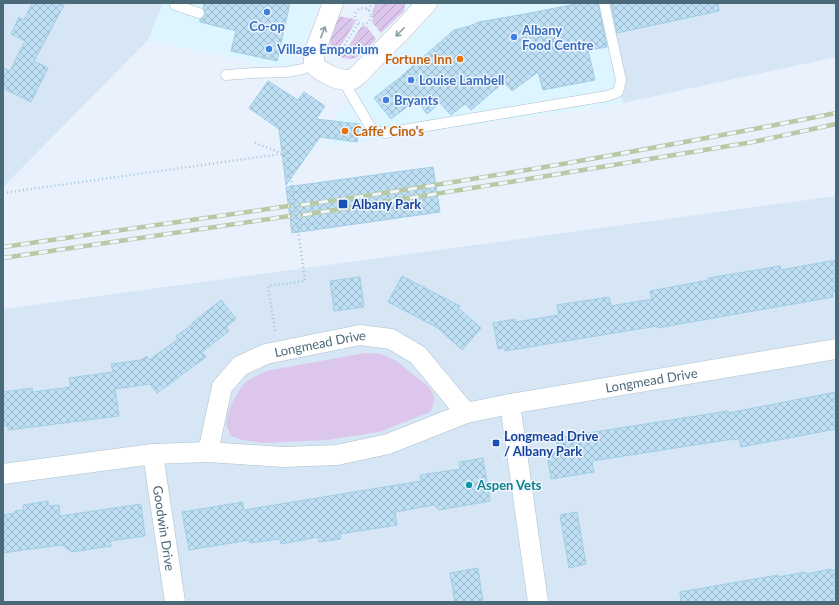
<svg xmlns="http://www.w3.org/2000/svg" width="839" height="605" viewBox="0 0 839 605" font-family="Lato,sans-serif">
<defs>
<pattern id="garden-furrows" width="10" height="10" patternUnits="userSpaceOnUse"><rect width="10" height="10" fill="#dcc6ec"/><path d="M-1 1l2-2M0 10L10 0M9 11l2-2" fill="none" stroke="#b4a5c4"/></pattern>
<pattern id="building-cross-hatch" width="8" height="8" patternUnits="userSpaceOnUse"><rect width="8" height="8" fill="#bfe0f4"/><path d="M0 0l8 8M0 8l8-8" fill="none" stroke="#9dbaca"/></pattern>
</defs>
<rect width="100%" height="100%" fill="#e9f1fd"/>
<g fill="#d7e6f5">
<path d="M3,3h160l-15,37 -145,147z"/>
<path d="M596,3h240v54l-213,46z"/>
<path d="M836,196v406h-833v-293z"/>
</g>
<g fill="#ddf5fe">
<path d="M163,3h155l-14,45 -16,22 -140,-30z"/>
<path d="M445,3h151l27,100 -296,44 4,-25z"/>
</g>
<path fill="#dcc6ec" d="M365,353l16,1 15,7 33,26 5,9 -1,10 -3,6 -51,20 -52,8 -64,3 -21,-3 -11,-4c-1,-3 -3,-6 -4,-9 -3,-11 10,-35 17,-43 6,-6 15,-9 22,-13z"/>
<g fill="url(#garden-furrows)">
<path d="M376,3h29l-1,8 -23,22 -9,-11 1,-6 -1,-5z"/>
<path d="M338,16l16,3 1,4 -19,30c-12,-8 -2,-26 2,-37z"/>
<path d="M366,26l10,13c-11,11 -18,25 -35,18l20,-30z"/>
</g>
<g fill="url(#building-cross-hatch)" stroke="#9fcde7">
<path d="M32,3h33l-31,58 14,7 -17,34 -28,-14v-20l7,3 15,-30 -14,-7 8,-17 5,3z"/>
<path d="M204,3h86l-13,58 -46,-10 5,-20 -36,-9v-3l4,-1 1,-3v-4l-2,-3z"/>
<path d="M581,3h17l9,44 -19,3 7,30 -52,10 -5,-18 -26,19 -8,-9 -33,28 -6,-6 -14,11 -11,-12 -13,11 -11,-14 -25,19 -17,-21 24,-19 56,-49 16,-4 9,-4 46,-8z"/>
<path d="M611,3h107l1,8 -102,22z"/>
<path d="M268,81l30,19 6,-8 21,14 -9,13 43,5 -2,18 -37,-5 -34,48 -7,-56 -30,-21z"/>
<path d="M433,167l7,45 -148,21 -6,-46z"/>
<path d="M836,260v31l-4,1 1,5 -176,31v-2l-152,25 -1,-3 -6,1 -5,-26 22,-4v3l44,-7 -2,-10 52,-8 2,9 41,-7 -2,-8 59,-11 -1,-2 72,-12 1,4z"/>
<path d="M402,276l58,30 -2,2 23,20 -19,22 -24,-22 -50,-26z"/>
<path d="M360,277l4,30 -30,4 -4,-30z"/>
<path d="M221,300l15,19 -10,8 3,4 -27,21 4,5 -49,36 -7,-9 -35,5 4,27 -111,14v-4h-5v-34l29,-4 1,4 38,-5 -2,-9 44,-6 -2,-8 30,-4 6,-4 2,4 29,-21 -2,-3 17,-12 -1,-1z"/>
<path d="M836,392v37l-95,18 -2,-8 -6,1v-1l-141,22 2,11 -43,7 -4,-25 11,-2 -2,-14 172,-27v2z"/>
<path d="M483,458l7,43 -51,9 -5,-5 -39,7 2,13 -57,9 1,5 -22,3 -1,-5 -37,7 -1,-5 -30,4 -1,-3 -60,10 -7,-38 61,-10 1,8 177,-29 -1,-6 40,-6 -1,-7z"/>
<path d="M48,501l1,5 10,-1 1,11 81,-12 4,32 -35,5 1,5 -39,6 -10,-7 -39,5 -20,3v-38l12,-2v-2l9,-1 -1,-5z"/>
<path d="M577,512l9,52 -17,4 -9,-53z"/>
<path d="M478,568l5,34h-28l-5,-29z"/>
<path d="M831,569v2l5,-1v32h-155l-1,-10 98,-17v2l27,-5 1,2z"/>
</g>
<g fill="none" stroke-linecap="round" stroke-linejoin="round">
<defs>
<g id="lane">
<path d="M176,3l-1,2 24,8"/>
<path d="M226,75l27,-2 34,-1 16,-3 11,-5"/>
<path d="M342,79l29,49 6,3 8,2 222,-37 11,-4 3,-12 -17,-77"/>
</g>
<g id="street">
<path d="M333,3l-19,51v10c6,9 29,19 39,15 2,-1 3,-3 5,-4l47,-48 22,-24"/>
<path d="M510,404l28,198"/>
<path id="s1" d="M208,452l14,-65 18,-21 26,-12 94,-19 31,4 27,16 48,58"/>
<path id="s2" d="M153,454l22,148"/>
<path id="s3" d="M3,474l150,-20 55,-2 76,5 53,-2 51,-11 78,-31 44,-9 326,-55"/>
</g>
</defs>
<use href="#lane" stroke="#abc0ce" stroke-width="11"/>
<use href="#street" stroke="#abc0ce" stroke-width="21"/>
<g stroke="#a2c5d9" stroke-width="2.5" stroke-dasharray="1 3" stroke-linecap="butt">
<circle cx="363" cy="16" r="8"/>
<path d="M368,10l4,-7"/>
<path d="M338,55l20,-31"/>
<path d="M255,143l26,10"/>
<path d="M3,193l285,-40 4,34"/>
<path d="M293,193l36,-5"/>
<path d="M297,226l36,-5"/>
<path d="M275,331l-7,-45 37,-5 -6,-44"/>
</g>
<use href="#lane" stroke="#fff" stroke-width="10"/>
<use href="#street" stroke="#fff" stroke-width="20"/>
<defs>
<g id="rail">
<path d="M301,205c90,-12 178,-27 267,-42 90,-16 179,-32 268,-50"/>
<path d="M303,215l207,-33 243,-40 83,-18"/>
<path d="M3,247l286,-41"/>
<path d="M3,258l287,-42"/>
</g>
</defs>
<use href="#rail" stroke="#b7c9a5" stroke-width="4.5"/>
<use href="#rail" stroke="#f0f6ff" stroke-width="3" stroke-dasharray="9" stroke-linecap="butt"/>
<path stroke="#a2c5d9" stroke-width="2.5" stroke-dasharray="1 3" stroke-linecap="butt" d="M292,187l7,50"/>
</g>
<defs><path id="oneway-shaft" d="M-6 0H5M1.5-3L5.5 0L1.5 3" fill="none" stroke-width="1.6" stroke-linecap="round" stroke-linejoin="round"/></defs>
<g stroke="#8a9ea8">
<use href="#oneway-shaft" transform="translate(323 32) rotate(-69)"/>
<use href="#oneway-shaft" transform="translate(400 32) rotate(135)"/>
</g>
<g fill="#3f7fe0" stroke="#f0f6ff" stroke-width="1.5">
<circle cx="267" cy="12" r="4"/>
<circle cx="514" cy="37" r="4"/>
<circle cx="269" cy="49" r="4"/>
<circle cx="411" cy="80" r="4"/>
<circle cx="386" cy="100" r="4"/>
</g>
<g fill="#e8710a" stroke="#f0f6ff" stroke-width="1.5">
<circle cx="460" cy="59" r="4"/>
<circle cx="345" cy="131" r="4"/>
</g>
<g fill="#1a4fb4" stroke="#f0f6ff" stroke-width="1.5">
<rect x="338" y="199" width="10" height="10" rx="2"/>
<rect x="492" y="439" width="8" height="8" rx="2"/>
</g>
<circle fill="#0f9aa8" stroke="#f0f6ff" stroke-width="1.5" cx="469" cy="485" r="4"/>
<g text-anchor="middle" stroke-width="3" stroke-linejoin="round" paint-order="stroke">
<g font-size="13" font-weight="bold" fill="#366cbe" stroke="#f0f6ff" text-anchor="start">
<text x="267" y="31" text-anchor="middle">Co-op</text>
<text x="522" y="35">Albany<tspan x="522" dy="15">Food Centre</tspan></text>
<text x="277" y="54">Village Emporium</text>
<text x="419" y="85">Louise Lambell</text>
<text x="394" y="105">Bryants</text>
</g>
<g font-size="13" font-weight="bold" fill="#c56008" stroke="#f0f6ff" text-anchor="end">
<text x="452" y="64">Fortune Inn</text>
<text x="353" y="136" text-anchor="start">Caffe' Cino's</text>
</g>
<g font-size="13" font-weight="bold" fill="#164399" stroke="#f0f6ff" text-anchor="start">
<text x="352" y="209">Albany Park</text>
<text x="504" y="441">Longmead Drive<tspan x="504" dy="15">/ Albany Park</tspan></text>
</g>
<g font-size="13" fill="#4b6a79" stroke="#f0f6ff">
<text dy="5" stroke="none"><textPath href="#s1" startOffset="178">Longmead Drive</textPath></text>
<text dy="5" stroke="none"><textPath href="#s3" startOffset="660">Longmead Drive</textPath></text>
<text dy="5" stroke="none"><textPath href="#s2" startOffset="75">Goodwin Drive</textPath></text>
</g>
<g font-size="13" font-weight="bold" fill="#0d838f" stroke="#f0f6ff" text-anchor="start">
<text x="477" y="490">Aspen Vets</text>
</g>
</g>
<rect width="839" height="605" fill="none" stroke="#4b6a79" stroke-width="8"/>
</svg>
